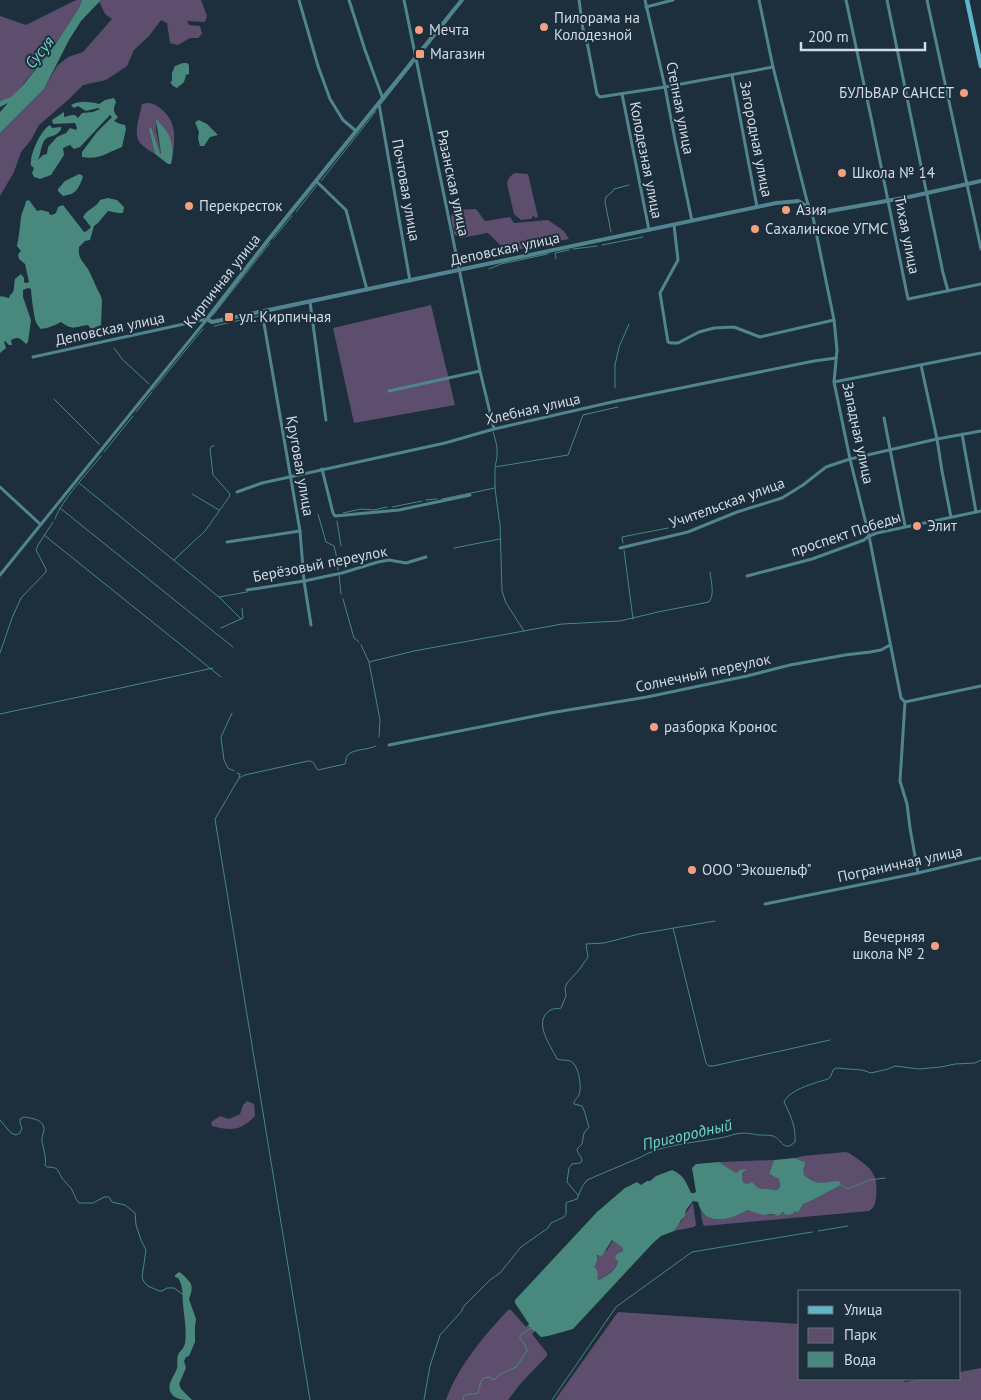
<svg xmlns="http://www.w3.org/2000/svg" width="981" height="1400" viewBox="0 0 981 1400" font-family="'PT Sans',sans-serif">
<rect width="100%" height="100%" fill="#1d2e3c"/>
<g fill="#5d4e6d">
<path d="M76,0h6l-3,8 -24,37 -40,49 -4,4 -11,3v-85l26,9z"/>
<path d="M101,0h100l6,16 -2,6 -18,-1 2,4 11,1 2,8 -4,4h-8l-12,7 -8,-2 -3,-20 -6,-3 -12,16 -15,14 -7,16 -21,14 -23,5 -15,15 -29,25 -8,15 -10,12 -7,20 -14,24v-63l44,-44 13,-23 11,-9 15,-5 29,-33 -7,-5 -6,-13z"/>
<path d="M146,103c6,0 9,1 14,5 17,13 15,29 13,48 -2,-15 -9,-24 -16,-37l-1,11 5,23 -2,1 -8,-26 -2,1 6,25c-5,-3 -10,-6 -14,-10 -9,-9 -1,-28 1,-40z"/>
<path d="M515,173l13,1 10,43 -3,1 -1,-3 -3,4 -10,1 -7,-6 -7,-30c1,-6 3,-8 8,-11z"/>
<path d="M476,209l9,12 25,-4 4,6 34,-3 16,11 5,8 -62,13 -19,-19 -28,5 -6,-4 -3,-17 3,-7z"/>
<path d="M431,305l24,100 -101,18 -21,-95z"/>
<path d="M247,1101l7,3 1,12c-14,15 -24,15 -43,10l-1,-4 9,-6 9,3 11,-5 3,-9z"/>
<path d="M846,1152l3,1c20,14 30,18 27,45 -1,6 -1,9 -7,13l-165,15 -1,-2 -3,-15c1,2 3,5 5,6 11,10 32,1 43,-5l21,5 26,-4 3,2 5,-9 10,-4 28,-15c-12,-5 -7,-1 -17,-1 -7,0 -14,-5 -20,-9l-2,-5 3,-8 -10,-4 8,-2z"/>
<path d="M774,1160l-5,14 10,5 1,9 -3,2 -19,-2 -14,-5 -2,-4v-6l3,-2 -9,2 -17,-11z"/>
<path d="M693,1203l3,22 -2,2 -20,4c8,-8 11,-19 19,-28z"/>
<path d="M613,1240l9,7 1,4 -1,2 -5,1 -2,2 3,5c-2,10 -11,14 -19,19l-2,-2 -1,-10 -2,-1 4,-12 9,-5z"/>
<path d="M508,1310h3l15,17 2,-2 6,7 -2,2 15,19v3l-26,27 -13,17h-62c12,-34 38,-64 62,-90z"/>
<path d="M618,1312l182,12v55h104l1,3 17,-3h38v-7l21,-4v32h-426z"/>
</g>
<g fill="#48887d" fill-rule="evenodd">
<path d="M82,0h19l-20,21 -12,19 -25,49 -44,44v-21l8,-9 -8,4v-6l11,-4 13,-13 31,-39 24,-37z"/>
<path d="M183,63h4l2,2v9l-3,1c-2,9 -2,7 -9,13l-4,-2 -3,-4 2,-1v-8l3,-7z"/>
<path d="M114,98l2,4c-3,7 -3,10 2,15l-4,4 6,3 5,1 1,4 -4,18c-16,6 -22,13 -40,10v-5l15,-20 15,-15 -2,-2 -30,32 -6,2 -4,-4 -7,3 1,7 -13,20 -11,4 -6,-2 -2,-4 2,-5c-2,-2 -4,-2 -3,-6 0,-10 10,-32 19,-37l2,3 9,-1v3c-1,1 -5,5 -6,5 -3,2 -6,1 -8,3 -6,3 -6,16 -9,22l5,-5 4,-1 1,-7 9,-10 9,-4 4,-5 6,2 1,-2 -2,-5 -22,1 -1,-4 12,-8v5l8,-2h3l3,3 4,-5 11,-1 7,-3 -2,-1 -12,3 -8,-5 -4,2 -3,-3c9,-5 19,-3 28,-1l6,-4z"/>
<path d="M157,119c3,5 7,8 10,13 6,10 7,21 4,32h-3l-13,-10 -6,-25 2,-2 9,27 1,-1 -5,-33z"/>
<path d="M199,120l8,4 11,11 -8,2 -6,9h-4l-2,-8 1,-6 -4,-10z"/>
<path d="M79,174l3,1 1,2c-5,12 -6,17 -20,19l-5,-5v-2l7,-8z"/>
<path d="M108,198l9,2 7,7 -1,6h-5l-10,-2 -10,12 -4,3 -4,14 -5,1 -6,6c-1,12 3,13 9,22 5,9 8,19 13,27l1,5 -1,24 -10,4 -3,-4c-15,2 -14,6 -27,-3 -5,3 -13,6 -20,7 -2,-2 -4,-4 -5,-7 -2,-5 -5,-28 -5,-33l-3,-1 -5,2v7l8,23 -3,22 -2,2c-6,-6 -8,-8 -15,-4l1,5h-3l-4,-4 -1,1 2,6 -6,5v-56l1,-1 8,2 1,-3c6,-4 3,-9 5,-16l6,-5 3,4v4l2,1 3,-1 -4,-18 -6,-5 -1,-5 3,-3 -4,-5c2,-10 3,-19 4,-29 1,-6 4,-10 5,-16l3,-1 8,11 4,-1 8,2v2l3,1 4,-2 2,-6 5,-2 21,27 3,-1 4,-4 -8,-10c4,-8 13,-9 17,-17z"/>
<path d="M795,1158l10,4v2l-2,6 1,5c16,12 17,7 35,6l2,4 -28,15 -10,4 -5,9 -3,-2 -3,3 -6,1 -3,-3 -5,4 -4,-2 -11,1 -15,-5c-18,10 -44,18 -50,-8l-5,-1 -7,9 -1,6 -4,4 -3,6 -4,5 -13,5 -8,7 -80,86 -25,7 -7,1 -6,-6 -1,1 -6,-7 1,-1 -14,-21v-3l82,-88 28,-24 12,-6 4,3 6,-4h3l6,-5 16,-6c12,5 14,12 19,23h3l2,-1 -4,-24 4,-4 23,-2 17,11 4,-3 7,-1 -5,4v6l2,4 4,1 4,-2 6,6 19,2 3,-3 -1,-8 -10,-5 5,-14zM612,1240l10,7 1,4 -6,3 -2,2 1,3 2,2c-2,10 -10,14 -19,19l-2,-2 1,-4 -2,-6 -2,-1 3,-6v-6l5,1z"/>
<path d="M179,1272l2,1c10,10 14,11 8,26l7,20 -1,8v15l-6,14 -3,1 -2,4 2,7 -7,16 2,5 11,11c-7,0 -17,0 -21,-7 -5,-9 4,-17 6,-25 1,-5 -1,-10 2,-15 3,-4 5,-5 6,-10 2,-13 -1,-26 -2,-39 -1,-9 1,-17 -5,-26l-3,-1v-2z"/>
</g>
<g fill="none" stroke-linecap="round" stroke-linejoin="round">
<g stroke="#48887d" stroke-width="1">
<path d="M418,58l33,-42"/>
<path d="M381,104l31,-39"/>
<path d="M321,181l55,-70"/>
<path d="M296,212l21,-27"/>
<path d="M611,232l-6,-30 1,-5 6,-5 2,-3 15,-4"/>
<path d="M273,239l19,-23"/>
<path d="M602,245l41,-8"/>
<path d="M573,249l24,-3"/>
<path d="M556,259l-1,-6 14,-3"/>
<path d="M489,269l12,-5 47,-10"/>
<path d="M213,315l57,-72"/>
<path d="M265,315l7,-1"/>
<path d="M214,326l45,-10"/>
<path d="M114,348l8,11 27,25"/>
<path d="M615,388v-23l4,-18 10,-23"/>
<path d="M153,390l50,-61"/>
<path d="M54,399l45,45"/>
<path d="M136,412l16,-20"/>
<path d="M493,432c4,11 6,22 2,34"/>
<path d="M104,452l29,-36"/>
<path d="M79,483l140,114 22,22"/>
<path d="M192,494l27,16"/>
<path d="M442,499l53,-11"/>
<path d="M426,500l11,-1"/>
<path d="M392,507l30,-6"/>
<path d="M60,508l173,139"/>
<path d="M343,513l18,-4 13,1 13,-3"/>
<path d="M318,514l8,28 8,4 2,8 2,16"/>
<path d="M55,519c7,-20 33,-46 46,-63"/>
<path d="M337,521l4,25"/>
<path d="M44,535l177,142"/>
<path d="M623,543l-1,-6 46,-9"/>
<path d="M454,548l46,-9"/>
<path d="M624,550l9,69"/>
<path d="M174,560l31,-29 24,-34 1,-3 -17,-19 -3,-26 2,-3h2"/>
<path d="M339,575l2,19"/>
<path d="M219,597l28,-5"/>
<path d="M343,599l11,39 5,4"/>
<path d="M221,628l22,-10 -1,-10"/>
<path d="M524,631l-18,-28 -4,-12 -2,-68 -1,-4 -4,-31v-21l73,-12 15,-40 35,-8"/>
<path d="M361,645l8,17"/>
<path d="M0,653l12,-35 9,-20 25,-26v-3l-10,-19 2,-5 15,-23"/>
<path d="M232,713l-11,24 3,23 4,8 6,3"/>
<path d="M0,714l213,-46"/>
<path d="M379,737l1,-17 -11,-58 45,-11 148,-27 58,-3 38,-9 51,-10c6,-8 2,-20 1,-30"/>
<path d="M237,773l3,1 -1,4"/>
<path d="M673,928l33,135 3,3h4l117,-26"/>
<path d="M0,1120l11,13 5,2 4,-2 2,-5 -2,-5v-4l4,-2c6,1 16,2 19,8 3,5 -2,11 -1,16 1,7 5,18 3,24l2,2c12,0 10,3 15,11 3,4 6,7 9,10 3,5 4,11 8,15h14l11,-6h5l3,5 13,3 10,8 1,12 5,15 5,10 -4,27 2,5 4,4 11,5h3l5,-3h7l11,8"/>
<path d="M841,1185l7,4 22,-9 15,-2"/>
<path d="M578,1195l-11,-13 2,-14 3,-4 8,-1 2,-2c0,-5 -5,-7 -5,-12l5,-5 2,-11 5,-6c-3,-8 -3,-14 -7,-21l-8,-2v-2c1,-2 4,-5 5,-7 3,-7 0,-27 -6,-32 -4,-4 -10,-2 -16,-4 -6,-13 -24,-36 -8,-48 4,-3 8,-2 12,-3l5,-12 -1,-8 2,-5 12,-13 9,-13 -2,-13 18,-1 35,-9 76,-13"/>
<path d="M818,1231l30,-5"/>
<path d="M310,1400l-95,-581 24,-41 6,-3 63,-14c8,0 6,6 10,9l27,-6c1,-2 1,-6 2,-8 4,-7 22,-6 29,-10"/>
<path d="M424,1400l6,-34 10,-31 21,-23 3,-6 26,-26 10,-7 21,-26 27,-19 3,-5 13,-6 2,-3v-11l2,-1 9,-3 5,-12 5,-7 54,-23c19,-12 57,-15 79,-19 8,-1 15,-5 23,-5 5,0 10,1 15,2 5,0 11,0 15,1 9,3 10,17 22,6 1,-15 -4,-26 -11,-40 6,-13 31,-19 44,-23l3,-3 2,-6 3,-2 26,2 9,3 17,-4 7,-3 24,3 22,-2 14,-3 20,-1 6,-3"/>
<path d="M463,1400l1,-4c4,-3 9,-1 14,-3l3,-12 3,-3 5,-1 5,3 6,-6 16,-7 11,-16 -1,-4 -6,-9v-3l11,-7"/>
<path d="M552,1400l64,-93 76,-55 120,-20"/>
</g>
<g stroke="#50848f" stroke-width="3">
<path d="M299,0l19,66 12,33 13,21 13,11"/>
<path d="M349,0l16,50 18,49"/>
<path d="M404,0l76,371 14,58"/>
<path d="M579,0l4,29 5,18 9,47 3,3 65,-10 108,-20"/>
<path d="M645,0l20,87 10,53 17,81"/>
<path d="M759,0l14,67 34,134 6,16 21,103 3,30 -3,32 16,77 19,77 32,162 4,4 -5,79 7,23 3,24 8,45"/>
<path d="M846,0l26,122 36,177 73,-15"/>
<path d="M887,0l56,273 5,18"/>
<path d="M927,0l54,249"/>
<path d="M646,7l27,-7"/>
<path d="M732,75l25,132"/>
<path d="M622,94l27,136"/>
<path d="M379,104l31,177"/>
<path d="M316,181l30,29 21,80"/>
<path d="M674,225l4,35 -18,33 8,49 3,1h7l21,-11 15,-4 20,-1 26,10 74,-17"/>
<path d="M310,302l16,118"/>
<path d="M262,312l38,219 4,50 7,44"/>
<path d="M33,357l174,-38"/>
<path d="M921,365l16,74 5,32 9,46"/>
<path d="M834,382l147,-29"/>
<path d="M389,391l91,-20"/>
<path d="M884,418l21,108"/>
<path d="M962,434l14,78"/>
<path d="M322,469l11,44 2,3 64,-6 71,-15"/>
<path d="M0,487l40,37"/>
<path d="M237,492l25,-9 183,-40 49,-14 118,-27 202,-41 22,-3"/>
<path d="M227,542l73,-11"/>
<path d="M620,548l68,-16 49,-20 45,-14 21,-13 23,-18 24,-8 87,-20 44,-8"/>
<path d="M0,575l207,-256"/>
<path d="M747,576l65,-17 52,-19 5,-4 8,-3 104,-22"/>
<path d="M247,590l57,-9 38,-8 36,-11 11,-2 17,3 20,-6"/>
<path d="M905,702l76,-16"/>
<path d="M389,745l161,-32 97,-16 100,-21 43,-11 55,-10 25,-3 11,-2 9,-5"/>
<path d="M765,904l153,-31 63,-15"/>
</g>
<path stroke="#50848f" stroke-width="4" d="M462,0l-193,239 -62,80 5,3c188,-38 376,-81 564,-119l22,-2 18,11h8l85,-15 72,-16"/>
<path stroke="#5fb6c8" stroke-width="4.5" d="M967,0l14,66"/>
</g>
<g fill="#f3a081" stroke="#1d2e3c" stroke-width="2">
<circle cx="544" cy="27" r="5"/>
<circle cx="419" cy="30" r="5"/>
<rect x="415" y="49" width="10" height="10" rx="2.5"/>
<circle cx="964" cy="93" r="5"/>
<circle cx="842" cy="173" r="5"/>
<circle cx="189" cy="206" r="5"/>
<circle cx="786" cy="210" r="5"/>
<circle cx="755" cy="229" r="5"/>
<rect x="224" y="312" width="10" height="10" rx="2.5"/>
<circle cx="917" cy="526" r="5"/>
<circle cx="654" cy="727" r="5"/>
<circle cx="692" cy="870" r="5"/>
<circle cx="935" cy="946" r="5"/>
</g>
<g text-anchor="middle" stroke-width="4" stroke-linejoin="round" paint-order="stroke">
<g font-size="15" fill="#d0dbe4" stroke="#1d2e3c" text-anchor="start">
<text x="554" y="23">Пилорама на<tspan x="554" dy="17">Колодезной</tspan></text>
<text x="429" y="35">Мечта</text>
<text x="430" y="59">Магазин</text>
<text x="954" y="98" text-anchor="end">БУЛЬВАР САНСЕТ</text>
<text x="852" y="178">Школа № 14</text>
<text x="199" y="211">Перекресток</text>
<text x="796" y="215">Азия</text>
<text x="765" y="234">Сахалинское УГМС</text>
<text x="239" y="322">ул. Кирпичная</text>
<text x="927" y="531">Элит</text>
<text x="664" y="732">разборка Кронос</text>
<text x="702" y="875">ООО "Экошельф"</text>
<text x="925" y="942" text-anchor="end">Вечерняя<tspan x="925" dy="17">школа № 2</tspan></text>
</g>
<g font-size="15" fill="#d0dbe4" stroke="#1d2e3c">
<text transform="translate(680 108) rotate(79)" y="5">Степная улица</text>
<text transform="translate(756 139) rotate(79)" y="5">Загородная улица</text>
<text transform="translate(646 160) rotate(79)" y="5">Колодезная улица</text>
<text transform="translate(453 183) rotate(78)" y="5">Рязанская улица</text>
<text transform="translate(406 190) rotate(80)" y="5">Почтовая улица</text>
<text transform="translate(907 235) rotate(79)" y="5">Тихая улица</text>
<text transform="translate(505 249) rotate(-12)" y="5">Деповская улица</text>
<text transform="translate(222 281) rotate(-52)" y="5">Кирпичная улица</text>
<text transform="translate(110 329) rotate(-12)" y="5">Деповская улица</text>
<text transform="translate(533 409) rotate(-13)" y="5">Хлебная улица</text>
<text transform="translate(858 433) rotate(78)" y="5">Западная улица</text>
<text transform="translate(300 466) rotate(80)" y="5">Круговая улица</text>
<text transform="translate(727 503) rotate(-20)" y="5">Учительская улица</text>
<text transform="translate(846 534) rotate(-18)" y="5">проспект Победы</text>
<text transform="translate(320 564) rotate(-11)" y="5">Берёзовый переулок</text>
<text transform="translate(703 673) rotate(-12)" y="5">Солнечный переулок</text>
<text transform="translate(900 864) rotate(-12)" y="5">Пограничная улица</text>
</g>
<g font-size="16" font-style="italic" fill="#70d5c4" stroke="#1d2e3c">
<text transform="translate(39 52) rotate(-52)" y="6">Сусуя</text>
<text transform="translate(687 1134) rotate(-13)" y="6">Пригородный</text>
</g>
</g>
<rect x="798" y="1290" width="162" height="90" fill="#1d2e3c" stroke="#65737f"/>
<rect x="808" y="1306" width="25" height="8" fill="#5fb6c8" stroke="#65737f"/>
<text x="844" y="1315" font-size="15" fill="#d0dbe4">Улица</text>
<rect x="808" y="1328" width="25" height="15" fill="#5d4e6d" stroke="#65737f"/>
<text x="844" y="1340" font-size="15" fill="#d0dbe4">Парк</text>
<rect x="808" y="1352" width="25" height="15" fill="#48887d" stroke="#65737f"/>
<text x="844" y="1365" font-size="15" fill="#d0dbe4">Вода</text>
<path d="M801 42v8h124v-8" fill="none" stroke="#d0dbe4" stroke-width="2.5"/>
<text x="808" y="42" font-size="15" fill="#d0dbe4" stroke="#1d2e3c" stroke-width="4" paint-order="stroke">200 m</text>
</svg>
